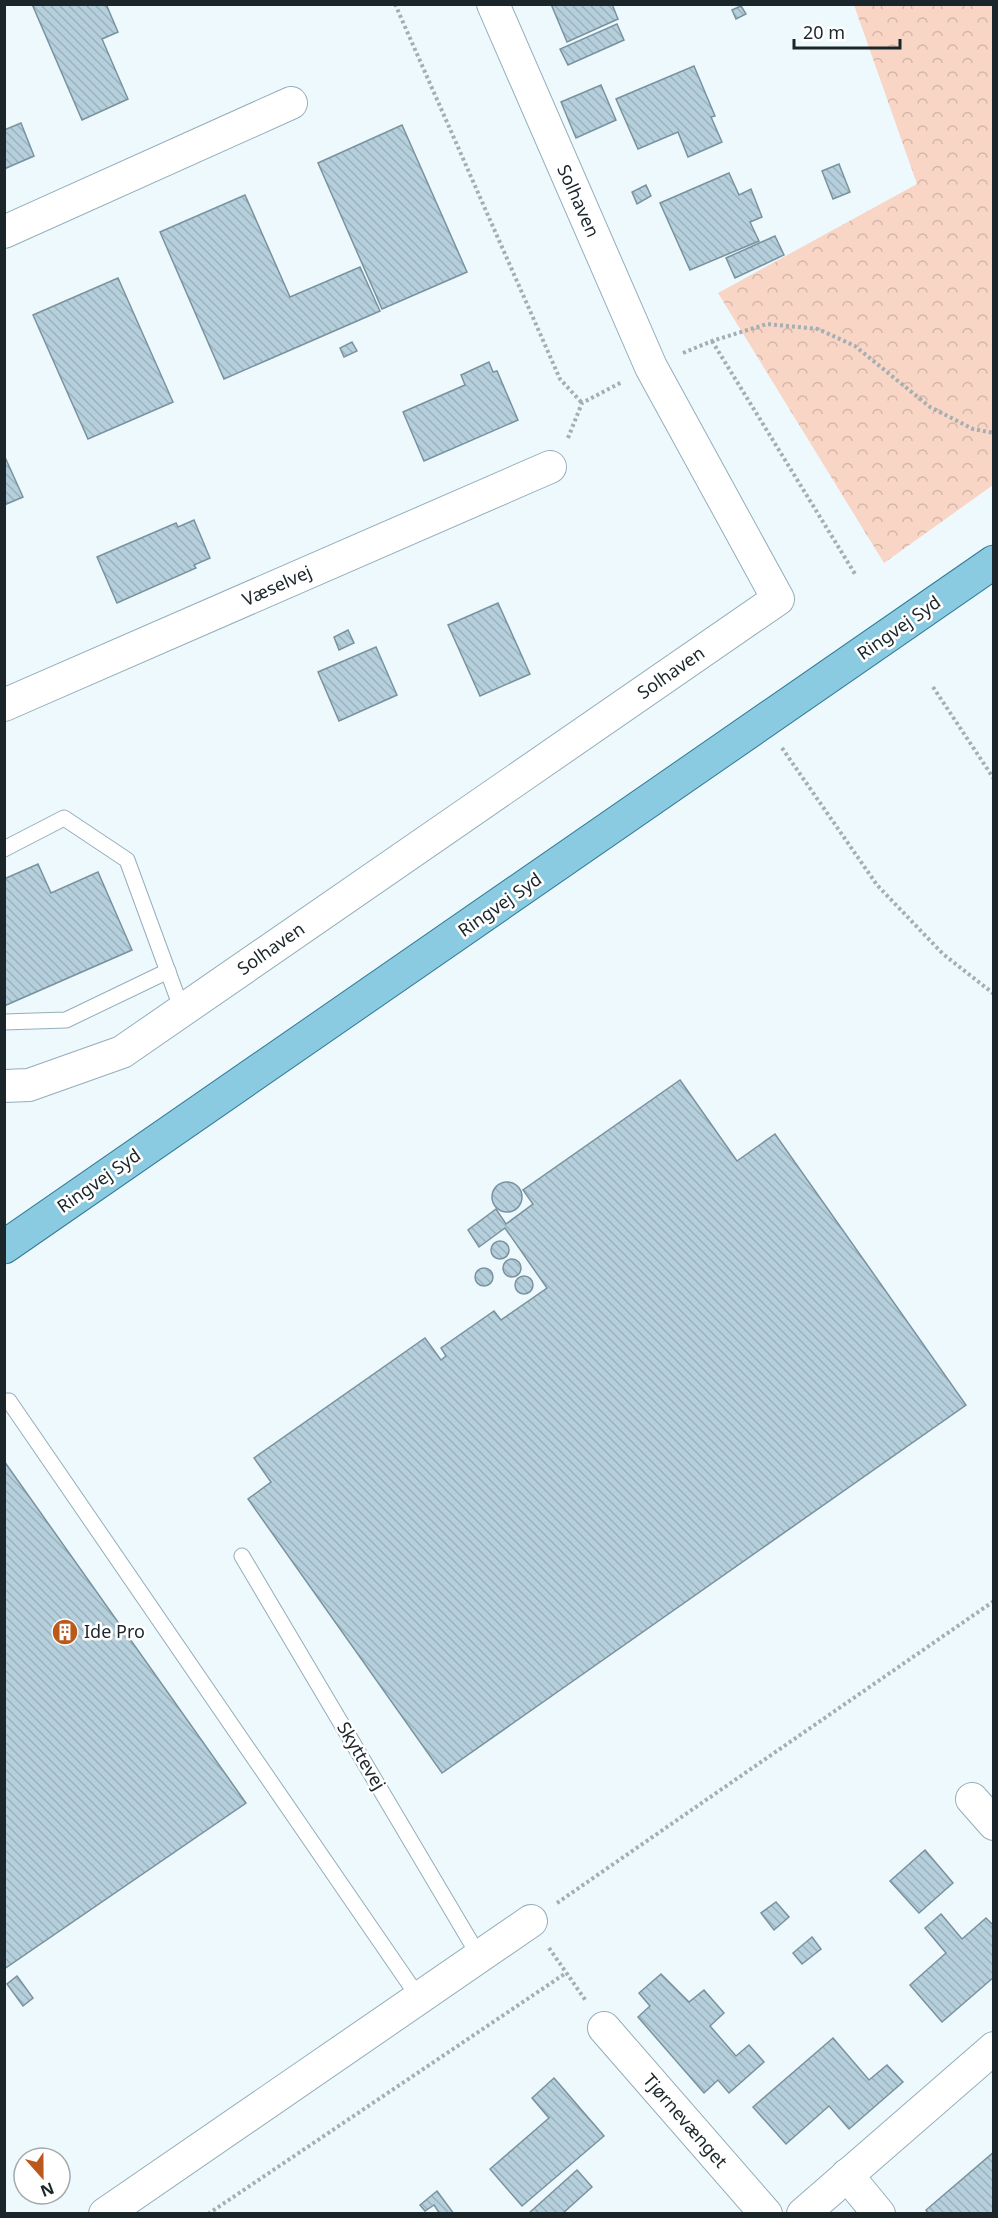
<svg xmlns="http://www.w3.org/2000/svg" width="998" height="2218" viewBox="0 0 998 2218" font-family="'Noto Sans',sans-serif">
<defs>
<pattern id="forest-crowns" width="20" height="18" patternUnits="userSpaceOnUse" patternTransform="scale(1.5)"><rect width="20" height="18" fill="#f8d5c4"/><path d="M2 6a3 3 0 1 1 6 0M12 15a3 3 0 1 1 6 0" fill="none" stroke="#d4b7a9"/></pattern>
<pattern id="building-back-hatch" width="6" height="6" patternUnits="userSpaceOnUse" patternTransform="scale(1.5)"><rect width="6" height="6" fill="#b5d0dc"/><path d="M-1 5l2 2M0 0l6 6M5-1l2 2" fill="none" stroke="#9bb2bd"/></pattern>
</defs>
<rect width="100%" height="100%" fill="#eef9fe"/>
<path fill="url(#forest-crowns)" d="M854,5h139v480l-109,78 -166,-270 199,-109z"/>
<g fill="url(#building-back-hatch)" stroke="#79939e" stroke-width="1.5">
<path d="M32,4h74l12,28 -16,7 26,60 -46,21z"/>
<path d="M551,4h61l6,15 -51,23z"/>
<path d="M741,6l5,8 -10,5 -4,-9z"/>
<path d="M617,24l7,16 -56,25 -8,-16z"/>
<path d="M694,66l21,50 -4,1 11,25 -34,15 -10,-25 -40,17 -22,-50z"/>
<path d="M601,85l15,35 -40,18 -15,-36z"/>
<path d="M21,123l13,33 -30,13v-39z"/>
<path d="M402,125l65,147 -85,37 -64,-146z"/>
<path d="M839,164l11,28 -17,7 -11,-28z"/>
<path d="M729,173l10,22 12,-6 11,28 -12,5 9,19 -69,29 -30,-67z"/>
<path d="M646,185l5,11 -14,8 -5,-12z"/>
<path d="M245,195l45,102 70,-30 20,44 -156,68 -64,-147z"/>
<path d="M775,236l9,19 -49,23 -9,-20z"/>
<path d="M118,278l55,124 -85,37 -55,-124z"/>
<path d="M352,342l5,9 -13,6 -4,-9z"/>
<path d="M489,362l4,10 4,-1 21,49 -94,41 -21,-49 62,-27 -4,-10z"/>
<path d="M4,455l19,42 -19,8z"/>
<path d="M194,520l16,38 -16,7 2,3 -79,35 -20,-46 79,-34 2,4z"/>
<path d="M498,603l32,71 -50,22 -32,-71z"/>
<path d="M348,630l6,13 -15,7 -5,-13z"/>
<path d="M376,647l21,48 -58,26 -21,-49z"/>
<path d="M38,864l13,29 47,-21 34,78 -128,56v-127z"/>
<path d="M680,1080l57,81 38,-27 191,271 -524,368 -194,-274 23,-17 -17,-24 171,-120 16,22 5,-4 -5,-8 53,-37 7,9 46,-32 -42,-60 -26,19 -11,-17 28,-21 10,15 27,-20 -10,-14z"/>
<circle cx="507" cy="1197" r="15"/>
<circle cx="500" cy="1250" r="9"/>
<circle cx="512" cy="1268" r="9"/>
<circle cx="484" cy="1277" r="9"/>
<circle cx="524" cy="1285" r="9"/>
<path d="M4,1461l242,342 -242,166z"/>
<path d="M925,1850l28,33 -34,30 -29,-32z"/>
<path d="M776,1902l13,15 -15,13 -13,-17z"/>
<path d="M941,1914l21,25 24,-21 8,8v51l-52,45 -32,-37 36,-32 -21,-25z"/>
<path d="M812,1937l9,12 -19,15 -9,-11z"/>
<path d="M661,1974l28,28 15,-12 20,23 -14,13 26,30 13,-11 15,17 -35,31 -11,-13 -14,13 -66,-76 12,-11 -11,-13z"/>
<path d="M17,1976l16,22 -10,8 -16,-22z"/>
<path d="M833,2038l36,42 18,-15 16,17 -54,47 -20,-23 -43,38 -33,-37z"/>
<path d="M554,2078l50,58 -82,70 -32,-37 59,-51 -17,-20z"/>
<path d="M994,2152v62h-65l-3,-4z"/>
<path d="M577,2170l15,17 -30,27h-34z"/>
<path d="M437,2191l17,23h-14l-6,-9 -9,6 -5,-6z"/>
</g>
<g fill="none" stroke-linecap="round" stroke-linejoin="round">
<defs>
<g id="lane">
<path d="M4,849l60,-31 63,42 55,150"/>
<path d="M4,1022l62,-2 102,-49"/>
<path d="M4,1401h5l410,597"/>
<path d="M242,1556l237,400"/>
</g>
<g id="street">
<path d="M4,232l287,-129"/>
<path d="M4,705l546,-238"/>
<path d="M4,1086l25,-1 93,-33 656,-453 -127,-232 -158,-363"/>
<path d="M972,1799l22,25"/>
<path d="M604,2028l162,186"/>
<path d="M847,2175l32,39"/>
<path d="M105,2214l426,-293"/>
<path d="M803,2214l191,-166"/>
</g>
<path id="primary" d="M4,1247l990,-685"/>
</defs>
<use href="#lane" stroke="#94aeba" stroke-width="17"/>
<use href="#street" stroke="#94aeba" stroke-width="34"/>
<use href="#primary" stroke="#317a95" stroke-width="35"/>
<g stroke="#a4afb4" stroke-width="4" stroke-dasharray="3 3" stroke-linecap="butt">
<path d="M395,4l165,375 22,24"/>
<path d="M712,341l143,233"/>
<path d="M683,353l29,-12 55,-17 51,5 37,17 75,61 43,22 21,4"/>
<path d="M568,438l14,-35 40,-21"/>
<path d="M933,687l61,92"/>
<path d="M782,748l95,137 66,69 51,40"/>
<path d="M557,1903l437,-302"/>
<path d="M549,1948l37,53"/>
<path d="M208,2214l358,-241"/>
</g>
<use href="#lane" stroke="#fff" stroke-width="15"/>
<use href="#street" stroke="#fff" stroke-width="32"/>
<use href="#primary" stroke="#8bcbe2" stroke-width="33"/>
</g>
<defs>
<symbol id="building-disc" viewBox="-11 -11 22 22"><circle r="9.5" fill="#bb591d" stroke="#fff"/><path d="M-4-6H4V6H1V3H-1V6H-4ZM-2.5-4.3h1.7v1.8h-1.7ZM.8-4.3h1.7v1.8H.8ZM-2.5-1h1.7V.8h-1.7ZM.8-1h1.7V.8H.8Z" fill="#fff"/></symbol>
</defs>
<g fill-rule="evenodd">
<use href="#building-disc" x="50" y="1617" width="30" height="30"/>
</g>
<g text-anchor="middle" stroke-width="5" stroke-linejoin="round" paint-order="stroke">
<g font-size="18" fill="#1b262a" stroke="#fff">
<text transform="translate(578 201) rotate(66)" y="6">Solhaven</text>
<text transform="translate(277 586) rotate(-24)" y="6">Væselvej</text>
<text transform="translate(899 628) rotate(-35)" y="6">Ringvej Syd</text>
<text transform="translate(671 673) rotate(-35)" y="6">Solhaven</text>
<text transform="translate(500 905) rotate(-35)" y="6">Ringvej Syd</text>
<text transform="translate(271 949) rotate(-35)" y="6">Solhaven</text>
<text transform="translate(99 1181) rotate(-35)" y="6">Ringvej Syd</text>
<text transform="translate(361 1756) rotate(59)" y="6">Skyttevej</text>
<text transform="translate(685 2121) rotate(49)" y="6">Tjørnevænget</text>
</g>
<g font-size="18" fill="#1b262a" stroke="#fff" text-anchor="start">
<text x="84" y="1638">Ide Pro</text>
</g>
</g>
<rect width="998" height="2218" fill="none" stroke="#1b262a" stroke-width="12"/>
<g transform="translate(42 2176) rotate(159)"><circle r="28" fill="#ffffff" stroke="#a4a8aa" stroke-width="1.5"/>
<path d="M0-4.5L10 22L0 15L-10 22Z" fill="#bb591d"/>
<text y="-9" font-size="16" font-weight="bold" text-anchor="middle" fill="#1b262a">N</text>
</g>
<path d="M794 39v9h106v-9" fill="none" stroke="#1b262a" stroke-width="3"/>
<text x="803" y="39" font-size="18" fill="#1b262a" stroke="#ffffff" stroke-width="4.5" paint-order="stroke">20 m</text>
</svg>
